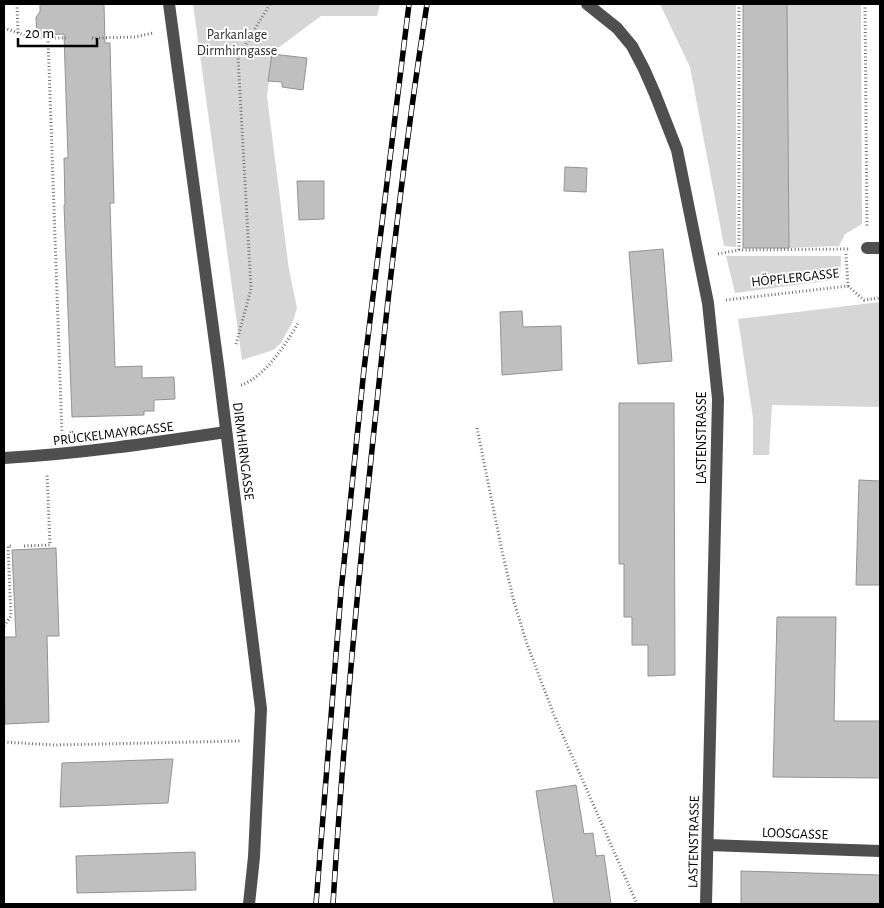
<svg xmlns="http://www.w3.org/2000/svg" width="884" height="908" viewBox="0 0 884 908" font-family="'Alegreya Sans',sans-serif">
<rect width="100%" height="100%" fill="#fff"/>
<g fill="#d6d6d6">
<path d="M193,4h187l-3,12h-56l-43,32 -6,9 -5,39 22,174 8,38 -4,13 -12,22 -8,7 -31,10z"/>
<path d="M660,4h76v243l-12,-1 -34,-179z"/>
<path d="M787,4h74l1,220 -17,10 -6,12 -50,2z"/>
<path d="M726,256h115l-1,23 -105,14z"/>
<path d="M880,302v105l-108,-2 -3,50h-16v-37l-15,-99z"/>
</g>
<g fill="#bfbfbf" stroke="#939393">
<path d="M40,4h64l1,39h5l4,160h-4l5,164 27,-1v12l32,-1 1,22 -21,1v11h-10v4l-72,2 -8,-212h1l-1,-47h4l-4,-124 -27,1 -1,-18 4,-5z"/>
<path d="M743,4h44l2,244h-46z"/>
<path d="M272,54l35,4 -4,32 -21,-3v-5l-14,-1z"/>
<path d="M565,167l22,1 -1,24 -22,-1z"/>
<path d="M297,181h27v38l-25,1z"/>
<path d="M663,249l9,112 -34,3 -9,-112z"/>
<path d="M522,311l1,16 38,-1 1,44 -60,5 -2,-63z"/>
<path d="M619,403h55l1,272 -27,1v-31h-16v-28h-8v-53h-5z"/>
<path d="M859,480l21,1v104h-24z"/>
<path d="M56,548l3,88h-12l2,86 -44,2 -1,-87h12l-4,-87z"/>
<path d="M777,617h59l-2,104h46v57l-107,-1z"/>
<path d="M173,759l-5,44 -108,4 2,-44z"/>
<path d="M576,785l8,49 9,-1 3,23 8,-1 7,49h-57l-18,-113z"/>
<path d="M195,852l1,38 -119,3 -1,-37z"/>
<path d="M741,871l139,4v29h-139z"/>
</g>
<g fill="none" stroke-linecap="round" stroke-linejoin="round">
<g stroke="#717171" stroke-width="3" stroke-dasharray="1 2.5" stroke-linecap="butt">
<path d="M17,4l1,29"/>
<path d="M739,4v246"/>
<path d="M865,4l2,224"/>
<path d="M4,28l29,10h33"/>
<path d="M48,38l14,397"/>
<path d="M92,38l43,-1 18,-4"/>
<path d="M718,254l21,-4 110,-1"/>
<path d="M848,286l16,14 16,-2"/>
<path d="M726,300l122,-14 -2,-32"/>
<path d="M236,344l15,-55 -13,-232 32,-53"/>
<path d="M241,385c23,-7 46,-42 57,-62"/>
<path d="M477,428l25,123 12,51 13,42 27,71 83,189"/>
<path d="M24,546l26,-1 -3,-71"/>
<path d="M4,626l7,-10 -3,-70h4"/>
<path d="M4,742l50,3 187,-4"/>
</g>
<g stroke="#4f4f4f" stroke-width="12">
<path d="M169,4l49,361 43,344 -7,148 -5,47"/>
<path d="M587,4l30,24 15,18 12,23 11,25 22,56 31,153 10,96 -12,505"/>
<path d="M867,248h13"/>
<path d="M4,458c74,-4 148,-15 222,-26"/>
<path d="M708,845l172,6"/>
</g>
<defs>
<g id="rail">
<path d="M316,904l25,-312 23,-223 45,-365"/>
<path d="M333,904c9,-145 22,-290 37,-435 16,-156 33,-311 57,-465"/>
</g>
</defs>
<use href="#rail" stroke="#000" stroke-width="5.5"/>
<use href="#rail" stroke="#fff" stroke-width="4" stroke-dasharray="11" stroke-linecap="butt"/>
</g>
<g text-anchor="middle" stroke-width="4" stroke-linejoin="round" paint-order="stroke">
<g font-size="14" fill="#2d2d2d" stroke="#fff">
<text x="237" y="39">Parkanlage<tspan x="237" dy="16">Dirmhirngasse</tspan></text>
</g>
<g font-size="14" fill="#000" stroke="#fff">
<text transform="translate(795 277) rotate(-6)" y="5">HÖPFLERGASSE</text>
<text transform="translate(113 433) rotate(-7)" y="5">PRÜCKELMAYRGASSE</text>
<text transform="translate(701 438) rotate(-90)" y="5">LASTENSTRASSE</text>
<text transform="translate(244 451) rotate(83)" y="5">DIRMHIRNGASSE</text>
<text transform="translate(795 833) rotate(2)" y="5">LOOSGASSE</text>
<text transform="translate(693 842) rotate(-89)" y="5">LASTENSTRASSE</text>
</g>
</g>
<rect width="884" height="908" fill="none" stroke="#000000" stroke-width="10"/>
<path d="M18 38v8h79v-8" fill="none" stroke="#000000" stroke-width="2.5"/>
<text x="25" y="38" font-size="15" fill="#000000" stroke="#ffffff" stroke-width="4" paint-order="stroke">20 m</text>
</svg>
